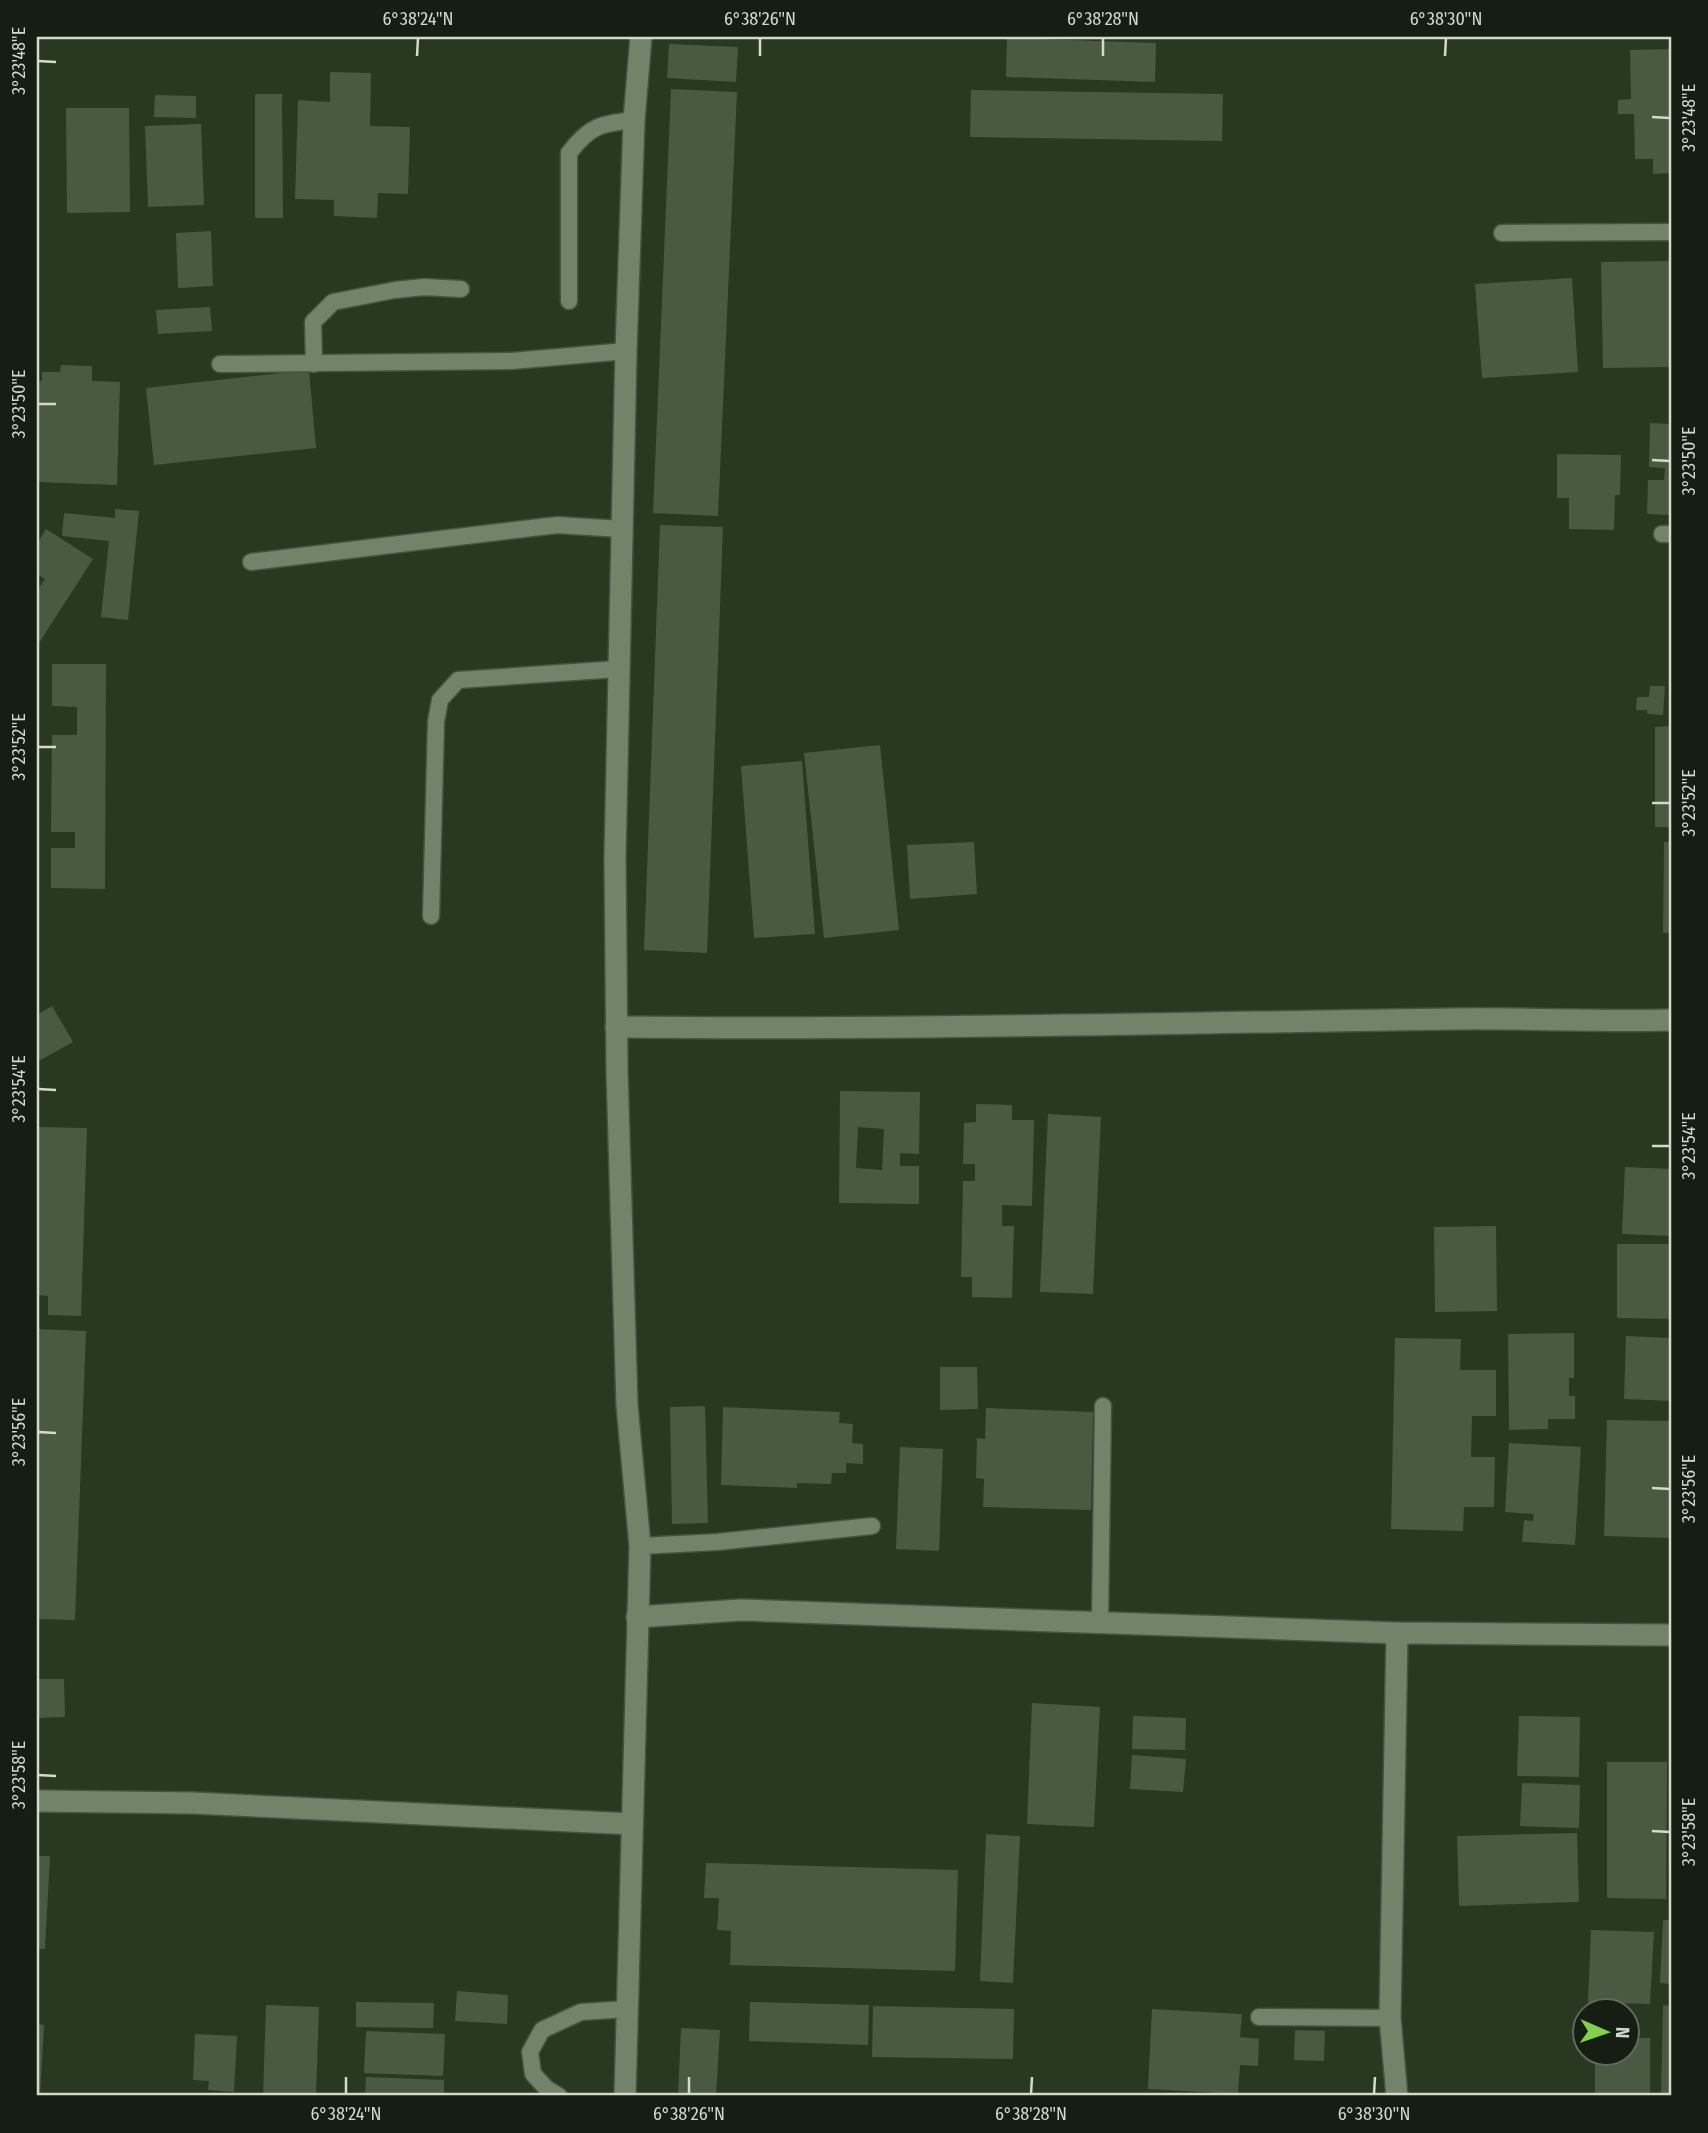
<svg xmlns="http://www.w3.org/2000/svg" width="1708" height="2133" viewBox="0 0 1708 2133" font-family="'Fira Sans Condensed',sans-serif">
<rect width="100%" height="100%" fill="#293821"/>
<g fill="#4a5941" fill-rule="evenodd">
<path d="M1007,38l149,5 -1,39 -149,-5z"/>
<path d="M669,44l69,3 -2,35 -69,-4z"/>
<path d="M1671,49v124l-18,1v-15h-18l-1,-45h-16v-14l13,-1 -1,-49z"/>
<path d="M330,72l41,1 -1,53 40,1 -2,67 -30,-1 -1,25 -43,-2v-16l-39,-1 3,-99 32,2z"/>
<path d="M671,89l66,3 -19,424 -65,-3z"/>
<path d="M971,90l252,4 -1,47 -252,-4z"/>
<path d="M255,94h27l1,124h-28z"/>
<path d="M155,95l41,1v22l-42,-1z"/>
<path d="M66,108h63l1,104 -63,1z"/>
<path d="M201,124l3,81 -56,2 -3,-81z"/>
<path d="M211,231l2,55 -35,2 -2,-55z"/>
<path d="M1671,261v106l-68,1 -2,-106z"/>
<path d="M1572,278l6,94 -96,6 -7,-94z"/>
<path d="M210,307l2,24 -54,3 -2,-24z"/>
<path d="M61,365l31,1v15l28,1 -3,103 -80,-3v-101h5v-9h18z"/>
<path d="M309,370l7,78 -162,17 -8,-77z"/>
<path d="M1650,423l21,1v91l-24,-1 1,-34h16l1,-12 -16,-1z"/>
<path d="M1557,454l64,1 -1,40h-5l-1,35 -45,-1v-31h-12z"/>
<path d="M115,509l24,2 -11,109 -27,-3 8,-76 -47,-5 2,-23 51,5z"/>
<path d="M660,525l63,2 -16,426 -63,-3z"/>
<path d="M46,529l47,30 -56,87v-55l8,-12 -8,-5v-30z"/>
<path d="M52,664h54l-1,225 -54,-1v-40h24v-16h-24l1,-97h25v-28l-25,-1z"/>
<path d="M1650,686h15l-2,29 -16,-1v-4h-11l1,-13h12z"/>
<path d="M1671,726v101h-16v-100z"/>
<path d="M880,745l19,185 -75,8 -20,-185z"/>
<path d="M802,761l13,173 -61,4 -13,-172z"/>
<path d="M974,842l3,52 -67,5 -3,-54z"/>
<path d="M1664,842h7v91h-8z"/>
<path d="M52,1006l21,36 -36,20v-47z"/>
<path d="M840,1091l80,1 -1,62 -19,-1v13h19v38l-80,-1zM858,1127l26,2 -2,41 -26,-2z"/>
<path d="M976,1104l36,1v15h22l-2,86 -30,-1v21h12l-2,72 -40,-1v-20h-11l2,-96h12v-17h-12l1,-41 12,-1z"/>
<path d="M1048,1114l53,3 -8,177 -53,-2z"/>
<path d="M37,1127l50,1 -6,188 -33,-1v-19l-11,-1z"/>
<path d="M1625,1167l46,2v67l-49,-2z"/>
<path d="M1496,1226l1,85 -62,1 -1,-85z"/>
<path d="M1617,1244h54v75l-54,-1z"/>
<path d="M37,1329l49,2 -11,289 -38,-1z"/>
<path d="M1574,1333v45h-5v18h6v23h-27v10l-39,1 -1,-96z"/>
<path d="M1626,1336l45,2v63l-47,-2z"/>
<path d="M1395,1338l66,1 -1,31h36v46h-24l-1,41h24l-1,50h-30l-1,24 -72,-2z"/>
<path d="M940,1367h37l1,42 -38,1z"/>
<path d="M705,1406l3,117 -36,1 -2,-117z"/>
<path d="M723,1407l117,5 -1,11 14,1 -1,19 11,1v20l-17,-1v10h-14l-1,11 -34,-1v5l-76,-3z"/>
<path d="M986,1408l107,4 -2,98 -108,-3 1,-28 -8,-1 1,-40 8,1z"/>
<path d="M1607,1420l64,1v117l-67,-2z"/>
<path d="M1509,1443l72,4 -6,98 -53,-3 2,-22 9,1 1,-7 -29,-2z"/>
<path d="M900,1447l43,2 -4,102 -43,-2z"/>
<path d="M37,1679h27l1,38 -28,1z"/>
<path d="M1032,1703l68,4 -6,120 -67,-3z"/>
<path d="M1133,1716l53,2 -1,32 -53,-1z"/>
<path d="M1519,1716l61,1 -1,60 -62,-1z"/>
<path d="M1132,1755l54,4 -3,33 -53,-3z"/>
<path d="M1607,1762h60l-1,137 -59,-1z"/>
<path d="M1522,1783l58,2 -1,43 -59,-2z"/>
<path d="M1577,1833l2,69 -120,4 -2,-70z"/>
<path d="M986,1834l34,2 -7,147 -33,-2z"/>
<path d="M37,1856h13l-5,93h-8z"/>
<path d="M706,1863l252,7 -3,101 -225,-6 1,-34 -14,-1 2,-32h-15z"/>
<path d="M1663,1920h8v64l-11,-1z"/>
<path d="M1591,1930l63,2 -4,72 -62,-2z"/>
<path d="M457,1991l51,4 -1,29 -52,-3z"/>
<path d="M356,2002l78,1 -1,25 -77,-1z"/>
<path d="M750,2002l119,3 -1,40 -119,-4z"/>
<path d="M266,2005l53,2 -3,89h-53z"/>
<path d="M1663,2005l8,1v90h-10z"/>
<path d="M873,2006l141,3 -1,50 -141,-2z"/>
<path d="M1152,2009l90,5 -2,23 19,2 -1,27 -18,-1 -2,29 -90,-5z"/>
<path d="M37,2024l7,1 -4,71h-3z"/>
<path d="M681,2028l39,2 -4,66h-38z"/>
<path d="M1295,2030l30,1 -1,30 -30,-1z"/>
<path d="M366,2031l79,3 -2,42 -79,-3z"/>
<path d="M195,2034l42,2 -3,56 -26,-2 1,-9 -16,-1z"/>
<path d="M1628,2038h22v58h-55v-44h33z"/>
<path d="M366,2077l78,3v16h-79z"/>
</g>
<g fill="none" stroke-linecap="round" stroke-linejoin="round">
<defs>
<g id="service">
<path d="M1502,233l169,-1"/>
<path d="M569,301v-148c21,-28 32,-29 65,-33"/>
<path d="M220,364l292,-3 114,-10"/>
<path d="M314,364l-1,-42 20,-20 62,-12 29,-3 37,2"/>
<path d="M1662,534h9"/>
<path d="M251,562l306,-37 64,4"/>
<path d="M431,916l5,-194 4,-22 18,-20 160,-11"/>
<path d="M640,1546l77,-4 155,-16"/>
<path d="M1100,1622l3,-216"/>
<path d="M1259,2017l131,1"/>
<path d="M559,2096l-12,-7 -14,-15 -3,-22 12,-22 39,-18 46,-3"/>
</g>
<g id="minor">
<path d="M616,1027c280,3 559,-4 838,-8 72,-1 145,3 217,1"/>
<path d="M637,1617l104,-7 656,23 274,2"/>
<path d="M1397,1633l-7,385 7,78"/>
<path d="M37,1801l156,2 439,21"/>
<path d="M625,2096l15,-550 -13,-141 -10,-334 -2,-214 11,-506 8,-231 7,-83"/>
</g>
</defs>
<use href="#service" stroke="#475340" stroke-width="19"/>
<use href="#minor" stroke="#475340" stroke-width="24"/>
<use href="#service" stroke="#738369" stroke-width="16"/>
<use href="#minor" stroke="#738369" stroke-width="21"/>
</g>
<path fill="none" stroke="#d1dacc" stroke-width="2.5" d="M417,56l1,-18M760,56v-18M1103,56v-18M1445,56l1,-18M38,61l18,1M1652,117l18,1M38,404h18M1652,460l18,1M38,747h18M1652,803h18M38,1089l18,1M1652,1146h18M38,1432l18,1M1652,1488l18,1M38,1775l18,1M1652,1831l18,1M346,2094v-17M689,2094v-17M1031,2094l1,-17M1374,2094l1,-17"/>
<rect width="1708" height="2133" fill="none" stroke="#161d13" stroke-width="77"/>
<g transform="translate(1606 2032) rotate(92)"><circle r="33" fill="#161d13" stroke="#61695d" stroke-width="2"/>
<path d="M0-5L12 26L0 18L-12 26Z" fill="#84cf4d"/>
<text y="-10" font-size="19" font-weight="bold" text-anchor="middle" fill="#d1dacc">N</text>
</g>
<rect x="38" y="38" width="1632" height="2056" fill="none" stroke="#d1dacc" stroke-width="2.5"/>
<g font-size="18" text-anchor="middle" fill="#d1dacc">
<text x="418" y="25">6°38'24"N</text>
<text x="760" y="25">6°38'26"N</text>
<text x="1103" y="25">6°38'28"N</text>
<text x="1446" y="25">6°38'30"N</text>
<text transform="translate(19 61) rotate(-90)" y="6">3°23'48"E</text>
<text transform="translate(1689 118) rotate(-90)" y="6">3°23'48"E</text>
<text transform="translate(19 404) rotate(-90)" y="6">3°23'50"E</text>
<text transform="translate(1689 461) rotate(-90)" y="6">3°23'50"E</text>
<text transform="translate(19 747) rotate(-90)" y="6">3°23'52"E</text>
<text transform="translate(1689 803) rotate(-90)" y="6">3°23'52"E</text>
<text transform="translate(19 1089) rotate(-90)" y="6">3°23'54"E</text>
<text transform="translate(1689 1146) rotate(-90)" y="6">3°23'54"E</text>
<text transform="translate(19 1432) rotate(-90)" y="6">3°23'56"E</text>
<text transform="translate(1689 1489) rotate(-90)" y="6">3°23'56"E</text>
<text transform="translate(19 1775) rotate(-90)" y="6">3°23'58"E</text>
<text transform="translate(1689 1832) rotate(-90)" y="6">3°23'58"E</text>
<text x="346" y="2120">6°38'24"N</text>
<text x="689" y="2120">6°38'26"N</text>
<text x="1031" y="2120">6°38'28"N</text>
<text x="1374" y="2120">6°38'30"N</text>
</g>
</svg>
